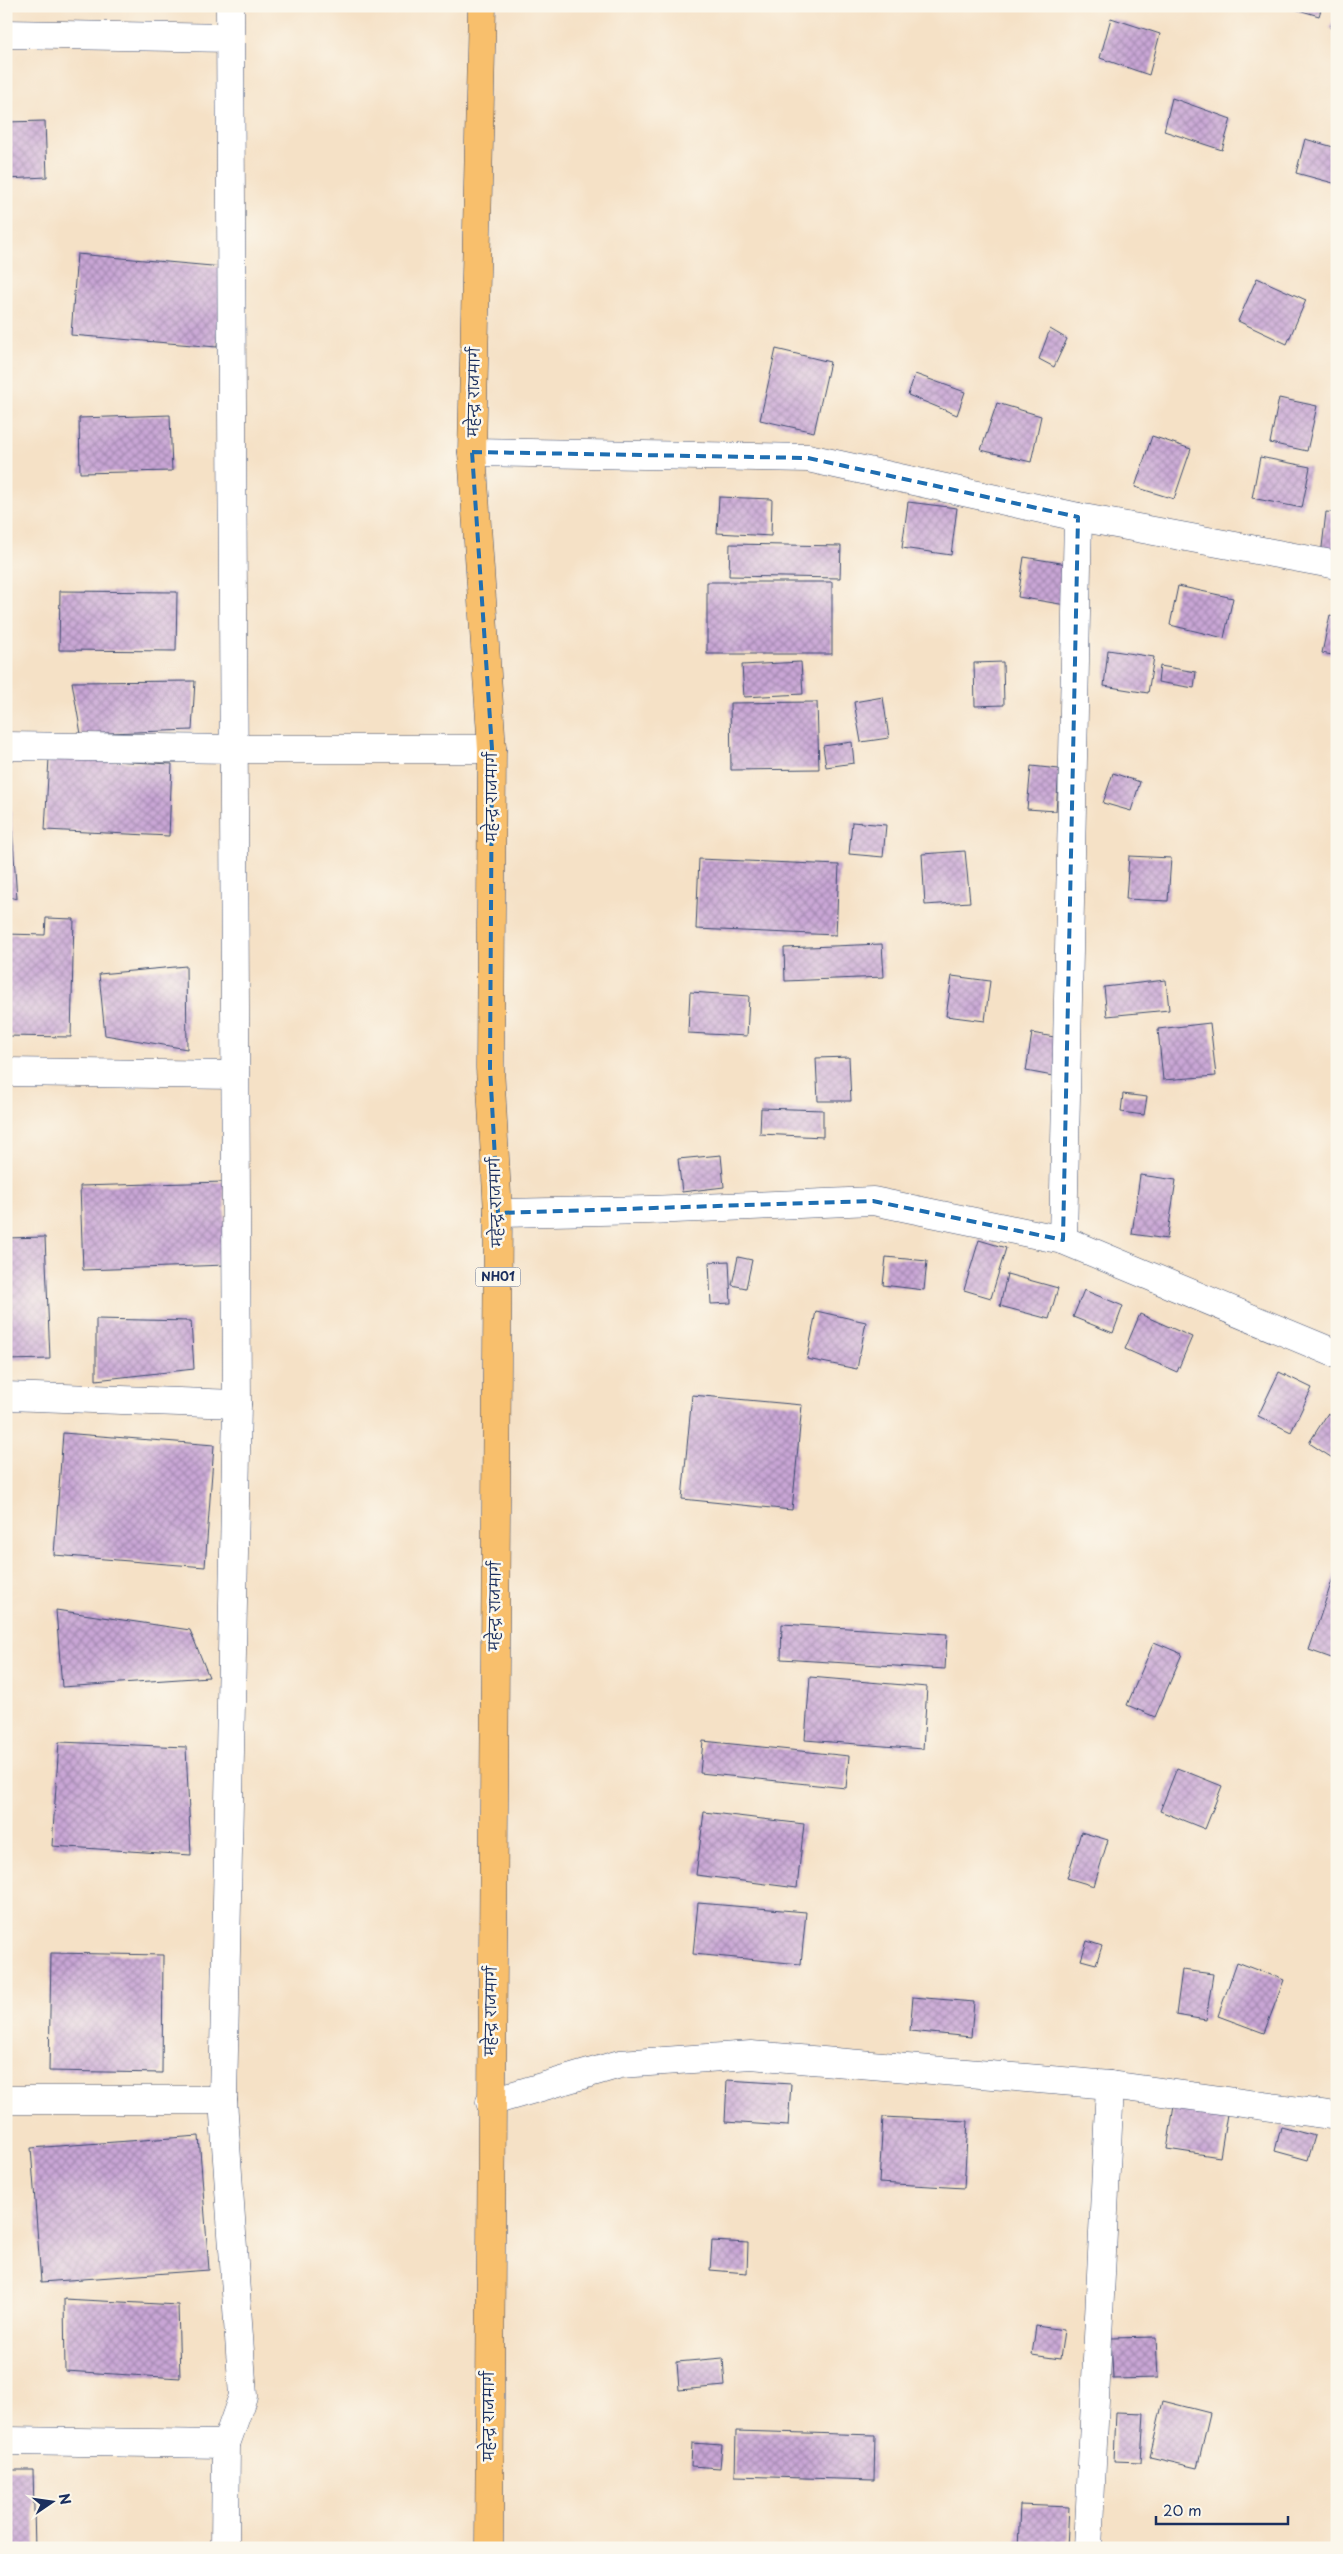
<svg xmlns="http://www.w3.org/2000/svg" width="1343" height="2554" viewBox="0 0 1343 2554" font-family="'Playpen Sans','Playpen Sans Deva',sans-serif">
<defs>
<pattern id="building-cross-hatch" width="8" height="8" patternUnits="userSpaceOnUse" patternTransform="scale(1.25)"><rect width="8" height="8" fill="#c9a6d5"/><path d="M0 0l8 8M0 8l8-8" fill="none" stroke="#a288b0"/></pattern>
</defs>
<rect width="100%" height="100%" fill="#fbf7ec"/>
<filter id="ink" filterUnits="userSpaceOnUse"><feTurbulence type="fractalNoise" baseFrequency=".02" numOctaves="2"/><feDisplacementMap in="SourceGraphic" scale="10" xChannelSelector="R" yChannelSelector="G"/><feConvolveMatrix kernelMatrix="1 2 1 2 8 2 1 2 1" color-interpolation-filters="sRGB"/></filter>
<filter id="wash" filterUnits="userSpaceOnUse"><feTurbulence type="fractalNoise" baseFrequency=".0096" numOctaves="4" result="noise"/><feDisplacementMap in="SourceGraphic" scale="20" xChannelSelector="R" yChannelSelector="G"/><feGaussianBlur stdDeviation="1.12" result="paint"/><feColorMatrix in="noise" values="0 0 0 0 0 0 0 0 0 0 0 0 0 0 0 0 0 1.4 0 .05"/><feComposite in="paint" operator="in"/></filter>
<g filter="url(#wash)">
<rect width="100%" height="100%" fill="#f5e1c6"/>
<g id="blocks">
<g fill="url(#building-cross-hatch)">
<path d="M1285,6h37l-3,10z"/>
<path d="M1337,11v20l-7,-3z"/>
<path d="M1111,18l49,16 -11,41 -49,-17z"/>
<path d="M1172,98l59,21 -9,31 -58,-19z"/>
<path d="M45,121l2,56 -41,2v-57z"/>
<path d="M1305,139l32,9v36l-41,-11z"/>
<path d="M77,254l146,13 -6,80 -146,-12z"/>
<path d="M1257,278l49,22 -19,44 -49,-23z"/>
<path d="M1050,329l17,10 -13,28 -15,-8z"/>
<path d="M776,349l54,13 -16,70 -54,-12z"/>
<path d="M915,374l50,18 -8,23 -49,-20z"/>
<path d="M1279,398l38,8 -10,45 -37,-8z"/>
<path d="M997,403l44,13 -10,46 -50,-12z"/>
<path d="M170,415l2,56 -92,2 -1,-55z"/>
<path d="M1152,436l39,13 -17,50 -39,-12z"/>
<path d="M1260,457l50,10 -8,41 -50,-10z"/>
<path d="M719,497l53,2 -1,37 -54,-3z"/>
<path d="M908,502l49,6 -6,47 -49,-7z"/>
<path d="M1326,512l11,1v45l-16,-2z"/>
<path d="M730,544l111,2 -1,32 -111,-2z"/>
<path d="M1024,557l49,8 -7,40 -48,-8z"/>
<rect x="707" y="582" width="125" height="72"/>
<path d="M1178,586l55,12 -9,40 -54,-13z"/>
<path d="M60,591l117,1 -1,59 -117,-1z"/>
<path d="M1330,615l7,2v39l-15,-3z"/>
<path d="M1108,650l46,7 -6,36 -44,-7z"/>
<path d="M801,662l2,32 -59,3 -2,-32z"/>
<path d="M1003,662l1,43 -29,1 -1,-43z"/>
<path d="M1160,666l36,6 -2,16 -36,-6z"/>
<path d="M195,681l-3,49 -111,4 -9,-52z"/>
<path d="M883,697l6,41 -28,4 -7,-40z"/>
<path d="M817,702l2,67 -88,1 -1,-67z"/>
<path d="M852,742l2,21 -28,4 -3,-21z"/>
<path d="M49,758l123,6 -3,72 -124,-6z"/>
<path d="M1031,766l28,3 -3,42 -29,-2z"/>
<path d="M1113,773l27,9 -9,29 -28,-8z"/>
<path d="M6,784h3l8,115 -11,-3z"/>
<path d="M852,822l34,3 -3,32 -34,-3z"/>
<path d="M965,851l5,51 -45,3 -3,-51z"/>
<path d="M1129,856l42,2 -3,43 -42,-2z"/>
<path d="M699,859l140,6 -3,70 -140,-6z"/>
<path d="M46,918l28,1 -3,118 -65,-1v-102l39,1z"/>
<path d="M882,944l2,33 -99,4 -1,-33z"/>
<path d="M186,966l1,83 -82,-14 -6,-61z"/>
<path d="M952,976l38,5 -5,40 -39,-5z"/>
<path d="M1166,980l3,30 -62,6 -3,-29z"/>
<path d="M690,992l59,4 -2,40 -59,-3z"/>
<path d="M1210,1023l6,53 -53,4 -5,-51z"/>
<path d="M1032,1033l33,6 -7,38 -32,-6z"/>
<path d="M849,1057l2,44h-33l-2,-43z"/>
<path d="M1123,1094l24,3 -3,18 -23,-3z"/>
<path d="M761,1108l62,2v27l-63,-3z"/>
<path d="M721,1155l3,32 -42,5 -4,-33z"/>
<path d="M1140,1175l36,5 -9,59 -35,-5z"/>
<path d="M224,1182l2,83 -143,5 -3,-84z"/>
<path d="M45,1237l5,122 -44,1v-122z"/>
<path d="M979,1240l27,8 -15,50 -27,-8z"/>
<path d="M738,1257l14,3 -6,28 -14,-3z"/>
<path d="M886,1257l41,4 -3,29 -41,-5z"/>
<path d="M729,1261l2,42 -20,1 -2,-42z"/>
<path d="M1007,1274l51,14 -9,31 -49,-13z"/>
<path d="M1084,1290l39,16 -10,27 -40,-16z"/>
<path d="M816,1311l50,11 -9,47 -50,-10z"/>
<path d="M1140,1314l52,23 -15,35 -52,-23z"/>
<path d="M96,1319l95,2 3,48 -98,11z"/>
<path d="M1279,1372l33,16 -21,44 -33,-16z"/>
<path d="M692,1395l110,10 -10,105 -110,-11z"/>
<path d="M1328,1413l9,6v42l-28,-18z"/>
<path d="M63,1433l151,12 -9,122 -151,-12z"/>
<path d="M1336,1569h1v91l-28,-10z"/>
<path d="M56,1610l134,20 19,47 -147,10z"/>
<path d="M782,1624l165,10 -2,35 -164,-10z"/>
<path d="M1154,1642l28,12 -27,63 -28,-12z"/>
<path d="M810,1677l117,10 -4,62 -118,-9z"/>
<path d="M703,1741l146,15 -3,32 -146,-15z"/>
<path d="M59,1742l127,5 5,108 -139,-9z"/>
<path d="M1177,1768l45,18 -17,43 -45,-18z"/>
<path d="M704,1812l100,12 -7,64 -101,-13z"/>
<path d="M1081,1832l27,8 -14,46 -27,-8z"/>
<path d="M698,1903l108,9 -5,52 -108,-10z"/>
<path d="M1087,1941l15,5 -6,18 -15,-4z"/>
<path d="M51,1953l112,2 -1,118 -113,-2z"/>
<path d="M1237,1962l47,18 -20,53 -46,-17z"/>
<path d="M1182,1970l31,4 -7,46 -30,-5z"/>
<path d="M913,1997l61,5 -3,35 -61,-6z"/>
<path d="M727,2080l64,4 -3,42 -63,-4z"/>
<path d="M1174,2106l53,8 -7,43 -53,-8z"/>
<path d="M883,2117l85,4 -4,67 -85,-5z"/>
<path d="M1281,2127l34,9 -7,24 -33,-9z"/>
<path d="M199,2136l10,134 -168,12 -10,-134z"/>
<path d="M712,2241l36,2 -1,30 -37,-3z"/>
<path d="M64,2299l114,6 2,73 -115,-7z"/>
<path d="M1036,2326l28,4 -4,29 -28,-4z"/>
<path d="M1156,2337l2,41 -45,1 -2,-41z"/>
<path d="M723,2358l2,28 -46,4 -2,-28z"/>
<path d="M1163,2401l47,12 -13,55 -47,-11z"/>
<path d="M1116,2412l28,1 -3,49 -27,-1z"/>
<path d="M736,2431l139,4 -1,45 -139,-4z"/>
<path d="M692,2443l30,2 -2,23 -29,-2z"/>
<path d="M6,2470h27l2,78h-29z"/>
<path d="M1020,2505l49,2 -2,41h-49z"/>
</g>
</g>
</g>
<g filter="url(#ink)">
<use href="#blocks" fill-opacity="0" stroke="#3c4a6e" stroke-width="1"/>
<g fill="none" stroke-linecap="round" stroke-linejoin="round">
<defs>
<g id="street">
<path d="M6,34l224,4"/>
<path d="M472,452l336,6 270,59 259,48"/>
<path d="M6,746l229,3h257"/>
<path d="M6,1072l229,3"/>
<path d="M498,1213l151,-3 224,-9 190,39 274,114"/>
<path d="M1063,1240l15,-723"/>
<path d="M6,1396l231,8"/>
<path d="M6,2100h217"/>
<path d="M490,2102l130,-38 131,-9 359,30 227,31"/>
<path d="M6,2441l220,3"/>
<path d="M225,2548l1,-104 17,-48 -20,-296 14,-696 -7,-1398"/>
<path d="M1088,2548l22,-463"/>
</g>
<path id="highway" d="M482,6l-10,446 20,297 -2,319 8,145 -9,1335"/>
</defs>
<use href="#street" stroke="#3c4a6e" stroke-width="29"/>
<use href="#highway" stroke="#3c4a6e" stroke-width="29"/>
<use href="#street" stroke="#fff" stroke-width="28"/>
<use href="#highway" stroke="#f8bf6c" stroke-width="28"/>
</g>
</g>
<path fill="none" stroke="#1f6fb2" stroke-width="4" stroke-dasharray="10 6" stroke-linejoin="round" d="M472,452l336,6 270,59 -15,723 -190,-39 -375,12 -8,-145 2,-319z"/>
<g text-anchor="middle" stroke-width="5" stroke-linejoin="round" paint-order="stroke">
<rect fill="#fbf7ec" stroke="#5e6b89" stroke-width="1" x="475.5" y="1267.5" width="45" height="19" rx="4"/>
<g font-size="12" font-weight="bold" fill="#1b2f5e">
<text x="498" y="1281">NH01</text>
</g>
<g font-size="14" fill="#1b2f5e" stroke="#fbf7ec">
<text transform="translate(474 392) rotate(-89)" y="5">महेन्द्र राजमार्ग</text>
<text transform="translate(492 797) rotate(-90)" y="5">महेन्द्र राजमार्ग</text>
<text transform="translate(496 1202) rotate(-92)" y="5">महेन्द्र राजमार्ग</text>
<text transform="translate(495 1606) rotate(-89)" y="5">महेन्द्र राजमार्ग</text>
<text transform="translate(491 2011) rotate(-89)" y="5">महेन्द्र राजमार्ग</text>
<text transform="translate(489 2416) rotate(-90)" y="5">महेन्द्र राजमार्ग</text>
</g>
</g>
<rect width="1343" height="2554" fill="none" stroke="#fbf7ec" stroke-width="25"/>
<g transform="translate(52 2502) rotate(77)" stroke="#fbf7ec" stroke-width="4" paint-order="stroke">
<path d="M0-4L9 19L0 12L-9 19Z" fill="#1b2f5e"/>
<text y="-8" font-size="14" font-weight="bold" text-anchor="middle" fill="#1b2f5e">N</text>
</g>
<path d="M1156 2516v8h132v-8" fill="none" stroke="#1b2f5e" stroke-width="2.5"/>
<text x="1163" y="2516" font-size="15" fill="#1b2f5e" stroke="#fbf7ec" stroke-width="4" paint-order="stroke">20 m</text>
</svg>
